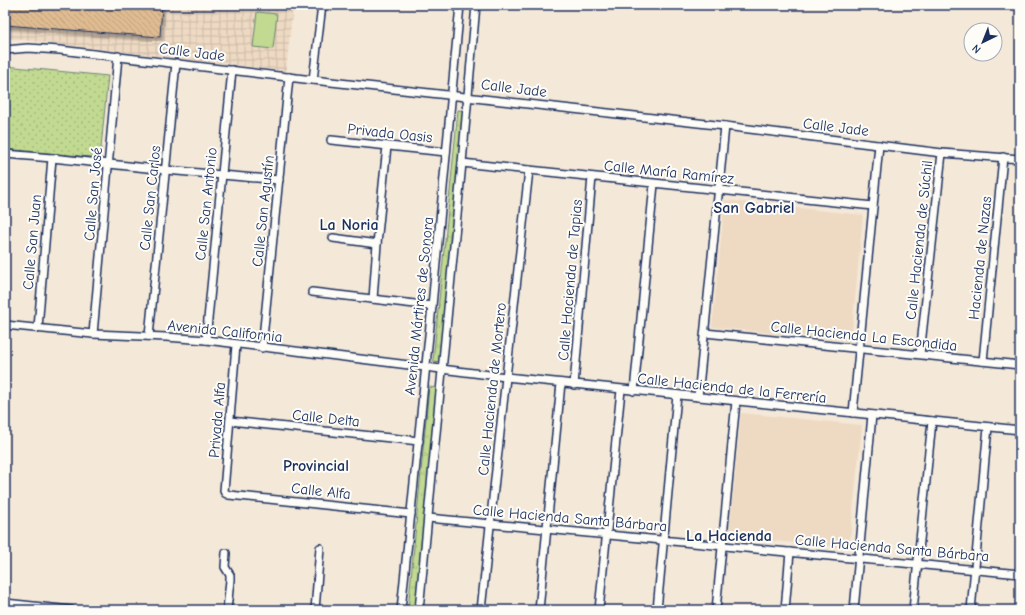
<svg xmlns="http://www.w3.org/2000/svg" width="1025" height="615" viewBox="0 0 1025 615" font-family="'Comic Neue',sans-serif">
<defs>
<pattern id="industrial-grid" width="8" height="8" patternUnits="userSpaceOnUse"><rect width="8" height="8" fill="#eedac3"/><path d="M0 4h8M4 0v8" fill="none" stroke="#cba"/></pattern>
<pattern id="grass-tufts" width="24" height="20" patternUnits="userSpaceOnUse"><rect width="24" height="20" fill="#c1d990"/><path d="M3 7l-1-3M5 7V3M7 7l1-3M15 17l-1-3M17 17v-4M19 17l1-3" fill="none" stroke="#a5bb7f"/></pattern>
<pattern id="park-dots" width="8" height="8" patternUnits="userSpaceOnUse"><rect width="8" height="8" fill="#c1d990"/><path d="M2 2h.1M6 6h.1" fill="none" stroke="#a5bb7f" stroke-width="1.8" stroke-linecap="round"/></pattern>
<pattern id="building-back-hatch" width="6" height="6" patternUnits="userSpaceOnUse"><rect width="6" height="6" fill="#e0bb91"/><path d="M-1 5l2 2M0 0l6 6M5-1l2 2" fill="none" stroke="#c0a17f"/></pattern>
<filter id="shadow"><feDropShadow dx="2.5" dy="4.5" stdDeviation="1" flood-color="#0004"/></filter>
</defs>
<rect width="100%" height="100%" fill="#f4e8d8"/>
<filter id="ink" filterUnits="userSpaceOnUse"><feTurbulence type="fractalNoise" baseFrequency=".025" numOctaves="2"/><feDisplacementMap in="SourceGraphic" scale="8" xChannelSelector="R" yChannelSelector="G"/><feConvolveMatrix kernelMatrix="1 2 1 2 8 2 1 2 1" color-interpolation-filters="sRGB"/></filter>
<g filter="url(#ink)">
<g fill="#eedac3">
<path d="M725,200l138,15 -12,126 -139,-14z"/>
<path d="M741,413l121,12 -13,123 -120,-11z"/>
</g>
<path fill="url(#industrial-grid)" d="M5,5h288l-7,66 -281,-33z"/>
<g fill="url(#grass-tufts)" stroke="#6e8477">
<path d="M458,110l7,1 -24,251 -8,-1z"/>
<path d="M429,387l8,1 -21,222h-8z"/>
</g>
<path fill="url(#park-dots)" stroke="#6e8477" d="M5,66l103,10 -8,82 -95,-9z"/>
<path fill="#c1d990" stroke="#6e8477" d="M257,12l20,2 -4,35 -20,-2z"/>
<path fill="url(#building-back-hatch)" stroke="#1b2f5e" filter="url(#shadow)" d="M5,5h157l-2,32 -155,-12z"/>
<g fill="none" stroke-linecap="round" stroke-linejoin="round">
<defs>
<g id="minor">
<path d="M5,50l23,-2 32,2 253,30 412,46 217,27 78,6"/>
<path d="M313,80l9,-75"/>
<path d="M331,140l115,12"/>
<path d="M5,154l47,4 114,12 113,10"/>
<path d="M462,163l411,43"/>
<path d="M333,238l44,6"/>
<path d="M312,292l120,14"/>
<path d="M373,299l4,-55 10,-98"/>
<path d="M5,325l88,9 73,3 40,3 300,37 514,53"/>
<path d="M38,328l14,-170"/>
<path d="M705,333l315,32"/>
<path d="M93,334l25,-278"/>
<path d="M149,336l27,-273"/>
<path d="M206,340l26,-270"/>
<path d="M236,345l-12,146 1,2 4,2 182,19"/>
<path d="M262,348l27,-271"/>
<path d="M920,354l22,-201"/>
<path d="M983,361l20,-204"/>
<path d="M574,385l18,-208"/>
<path d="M634,391l20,-207"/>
<path d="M698,397l27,-271"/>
<path d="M853,413l26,-268"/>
<path d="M230,421l189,20"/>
<path d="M428,518l592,56"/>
<path d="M226,553l-1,14 5,8v5l-3,30"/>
<path d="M5,603l66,7"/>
<path d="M315,610l5,-62"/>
<path d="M401,610l31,-304 28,-301"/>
<path d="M419,610l43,-447 14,-158"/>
<path d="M481,610c15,-147 32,-293 48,-440"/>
<path d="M539,610l22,-227"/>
<path d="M599,610l22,-220"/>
<path d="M657,610l20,-215"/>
<path d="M716,610l20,-209"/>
<path d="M785,610l5,-58"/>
<path d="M854,610l18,-195"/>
<path d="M913,610l19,-189"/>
<path d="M971,610l17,-183"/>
</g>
</defs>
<use href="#minor" stroke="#1b2f5e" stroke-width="10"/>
<use href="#minor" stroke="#fdfcf7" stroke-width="7"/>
</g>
</g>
<g text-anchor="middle" stroke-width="4" stroke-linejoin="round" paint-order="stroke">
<g font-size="15" fill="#1b2f5e" stroke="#fdfcf7">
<text transform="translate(192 52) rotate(7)" y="5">Calle Jade</text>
<text transform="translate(514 88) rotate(7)" y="5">Calle Jade</text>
<text transform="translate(836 127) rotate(7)" y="5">Calle Jade</text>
<text transform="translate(390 133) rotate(6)" y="5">Privada Oasis</text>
<text transform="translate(669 172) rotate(6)" y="5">Calle María Ramírez</text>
<text transform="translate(93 194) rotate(-85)" y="5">Calle San José</text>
<text transform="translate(150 198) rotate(-84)" y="5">Calle San Carlos</text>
<text transform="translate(206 204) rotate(-84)" y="5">Calle San Antonio</text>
<text transform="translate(263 211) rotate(-84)" y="5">Calle San Agustín</text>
<text transform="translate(919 240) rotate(-84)" y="5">Calle Hacienda de Súchil</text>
<text transform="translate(32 242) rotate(-85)" y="5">Calle San Juan</text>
<text transform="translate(980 258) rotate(-84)" y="5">Hacienda de Nazas</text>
<text transform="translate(570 280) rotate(-85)" y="5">Calle Hacienda de Tapias</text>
<text transform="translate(419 306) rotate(-84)" y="5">Avenida Mártires de Sonora</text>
<text transform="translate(225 331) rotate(6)" y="5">Avenida California</text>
<text transform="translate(864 336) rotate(6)" y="5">Calle Hacienda La Escondida</text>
<text transform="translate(732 388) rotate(6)" y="5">Calle Hacienda de la Ferrería</text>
<text transform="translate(492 389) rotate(-84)" y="5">Calle Hacienda de Mortero</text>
<text transform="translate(326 418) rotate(6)" y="5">Calle Delta</text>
<text transform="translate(217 420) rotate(-85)" y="5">Privada Alfa</text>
<text transform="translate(321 491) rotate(6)" y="5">Calle Alfa</text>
<text transform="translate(570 518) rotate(5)" y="5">Calle Hacienda Santa Bárbara</text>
<text transform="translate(892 548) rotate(5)" y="5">Calle Hacienda Santa Bárbara</text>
</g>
<g font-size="16" font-weight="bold" fill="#1b2f5e" stroke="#fdfcf7">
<text x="754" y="213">San Gabriel</text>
<text x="349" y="230">La Noria</text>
<text x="316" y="471">Provincial</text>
<text x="729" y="541">La Hacienda</text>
</g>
</g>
<rect width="1025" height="615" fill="none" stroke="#fdfcf7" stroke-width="20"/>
<rect x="10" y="10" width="1005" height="595" fill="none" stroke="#1b2f5e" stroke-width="1.5" filter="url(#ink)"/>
<g transform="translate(983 42) rotate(223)"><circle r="19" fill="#fdfcf7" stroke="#a3aaba"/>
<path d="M0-3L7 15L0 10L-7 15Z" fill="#1b2f5e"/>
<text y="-6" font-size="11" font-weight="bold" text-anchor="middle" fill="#1b2f5e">N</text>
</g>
</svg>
